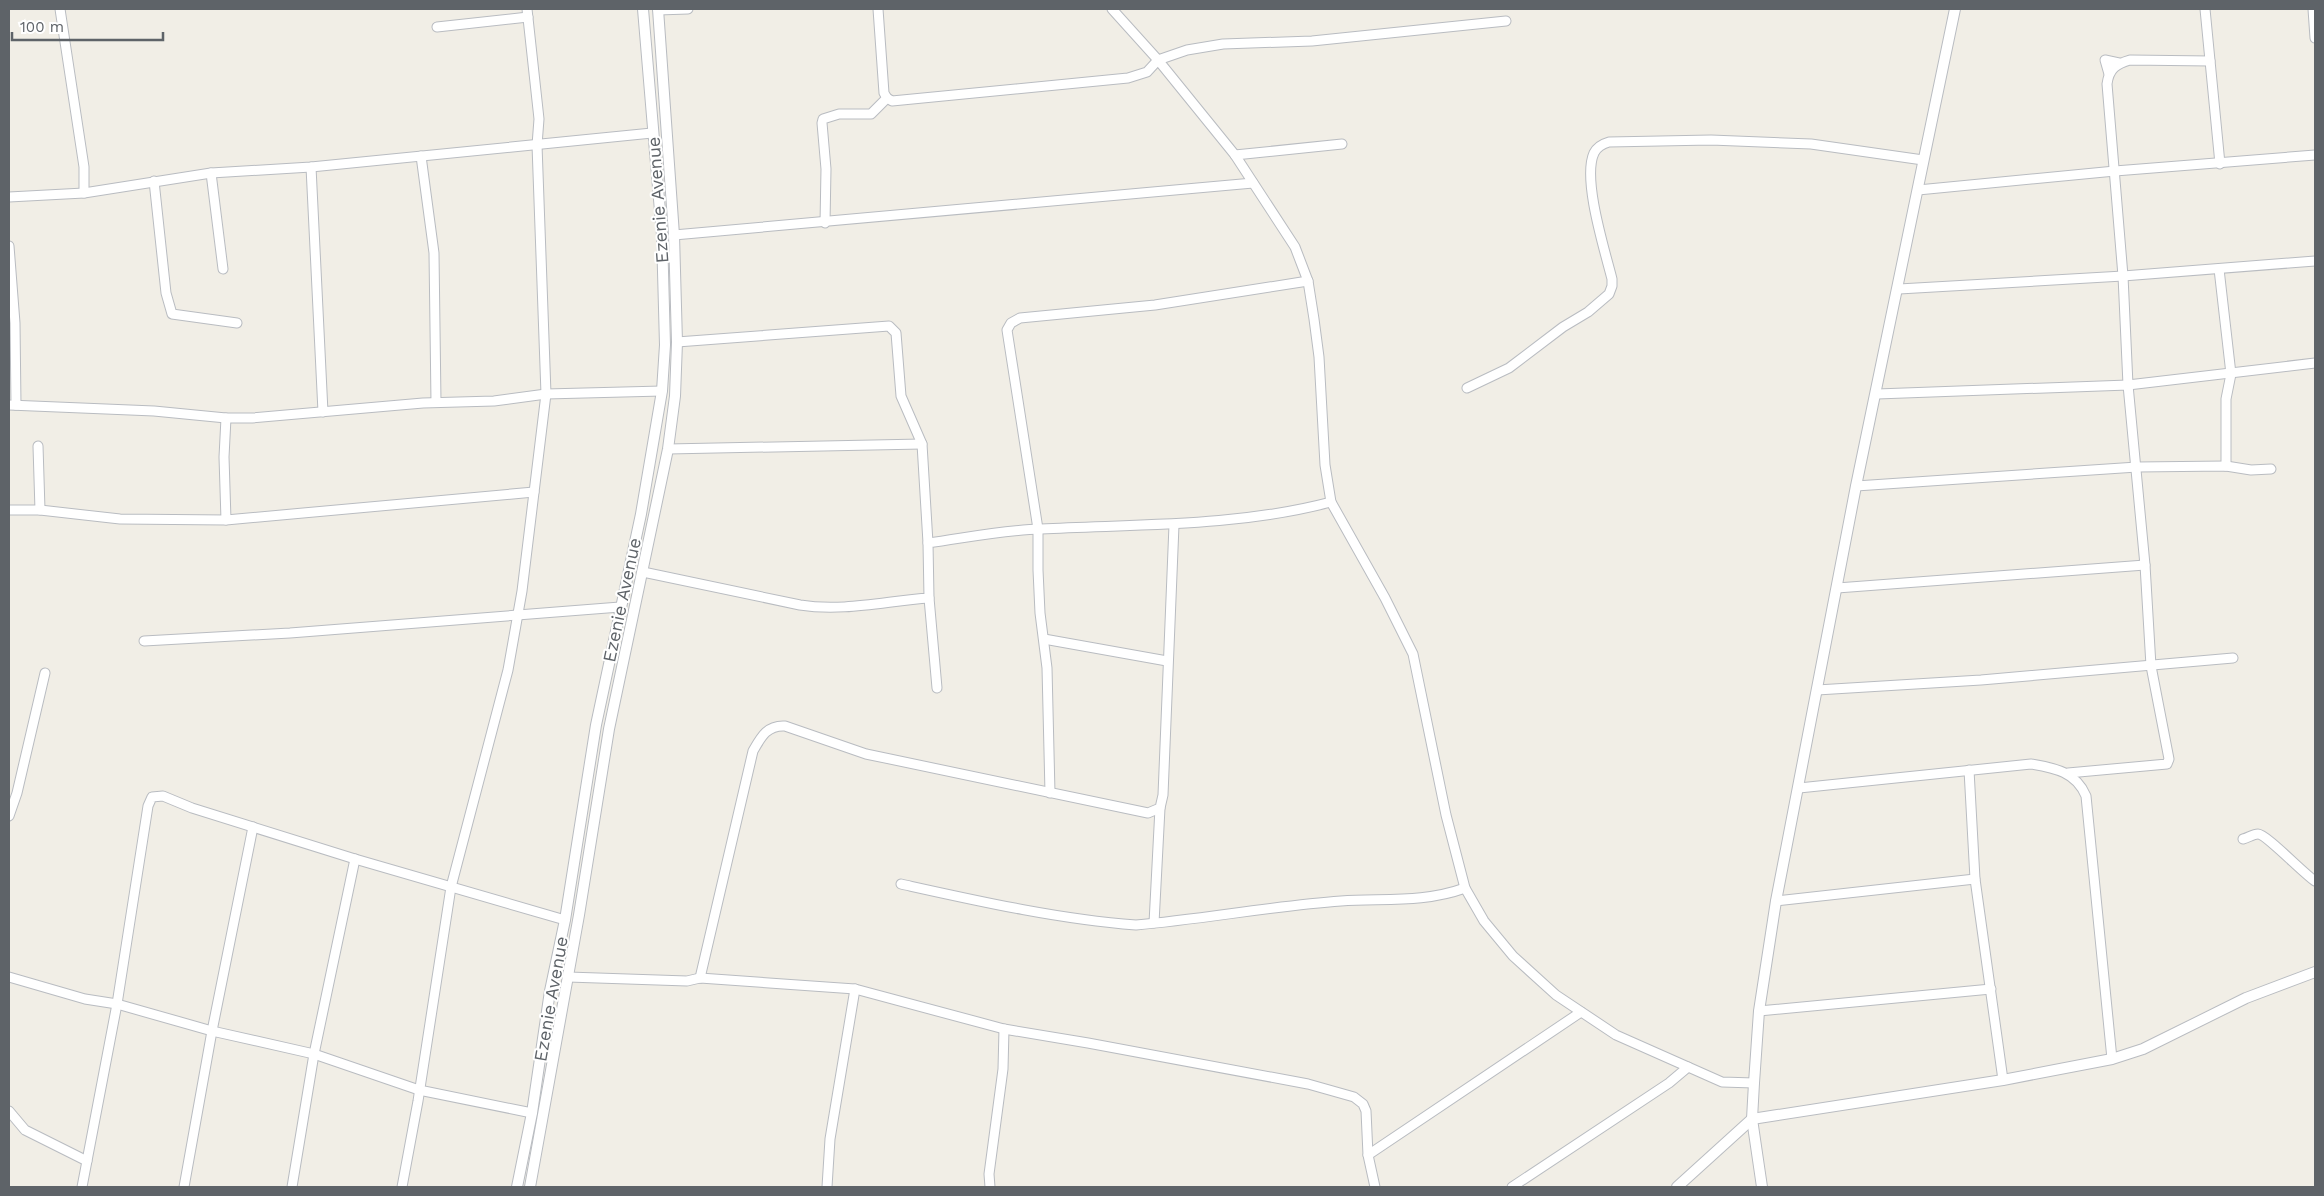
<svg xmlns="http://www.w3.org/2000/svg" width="2324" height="1196" viewBox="0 0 2324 1196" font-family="'Work Sans',sans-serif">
<rect width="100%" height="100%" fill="#f1eee6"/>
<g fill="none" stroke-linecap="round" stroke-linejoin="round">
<defs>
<g id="minor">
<path d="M60,9l24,158v26"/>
<path d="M878,9l6,84 3,5 5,3 236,-23 19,-6 11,-12 29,-10 36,-6 89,-3 194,-20"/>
<path d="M1112,9l46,51 77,95 60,92 13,34 6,38 5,38 6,108 6,37 54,96 28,56 33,161 19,73 19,33 29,35 43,39 60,40 106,47 32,1"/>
<path d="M2205,9l15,155"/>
<path d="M2313,9l2,29"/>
<path d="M658,10l30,-1"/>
<path d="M437,27l91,-10"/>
<path d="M2210,61l-80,-1c-14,4 -21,9 -23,24l16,192 5,109 187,-22"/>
<path d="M2109,74l-4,-14 14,3"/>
<path d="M1235,155l107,-11"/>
<path d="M421,156l13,97 2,149"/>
<path d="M311,167l12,245"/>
<path d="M211,173l12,96"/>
<path d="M154,181l12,112 6,21 65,9"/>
<path d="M1918,190l197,-19 200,-16"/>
<path d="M9,197l75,-4 127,-20 100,-6 341,-34"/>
<path d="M825,223l1,-54 -4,-46 1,-4 16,-5h32l16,-16"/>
<path d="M674,235l579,-52"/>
<path d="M9,246l6,77 1,82"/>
<path d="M2219,269l12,105 -5,25v67"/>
<path d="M1899,289l224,-13 192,-15"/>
<path d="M677,342l212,-16 7,7 5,63 21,48 6,99"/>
<path d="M1467,388l42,-20 54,-41 25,-15 21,-18 3,-8v-7c-7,-28 -30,-100 -18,-126 3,-6 8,-9 15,-11l102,-2 100,4 112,16"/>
<path d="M1877,394l251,-9 17,180 6,101 18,93 -2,5 -99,9"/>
<path d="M9,405l145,6 72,7h26l171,-15 71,-2 52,-7 116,-3"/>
<path d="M38,446l2,64"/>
<path d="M668,449l254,-5"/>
<path d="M1856,486l281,-19 89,-1 25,4 20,-1"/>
<path d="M9,510h31l80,9 106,1 308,-28"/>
<path d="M226,520l-2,-63 2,-39"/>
<path d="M643,572l157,33c43,7 86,-4 129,-7l-1,-55c37,-5 75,-13 113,-14 97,-5 195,-2 290,-27"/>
<path d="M1837,588l308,-23"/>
<path d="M929,598l8,90"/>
<path d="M1044,639l123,22"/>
<path d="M144,641l146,-8 330,-26"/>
<path d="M1817,690l164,-10 252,-22"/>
<path d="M1969,770l6,109 28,201"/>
<path d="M1799,788l232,-24c24,4 45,8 55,32l26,263"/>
<path d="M1050,793l-3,-125 -7,-55 -2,-43v-41l-31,-199 4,-7 9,-5 135,-13 153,-24"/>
<path d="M9,816l8,-23 28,-120"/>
<path d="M2243,839c5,-1 10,-5 15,-5 8,0 46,40 57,47"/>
<path d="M901,884c77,17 156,35 235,41 68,-6 136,-19 205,-24 42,-3 83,2 124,-13"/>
<path d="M1776,901l199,-22"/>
<path d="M1154,923l6,-115"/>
<path d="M9,977l76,22 32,5 95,27 102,23 105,36 113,23"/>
<path d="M568,977l119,4 13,-3 155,11 149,40 84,14 220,41 46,13 9,7 3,7 2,44 7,32"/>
<path d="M700,978l53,-227c8,-14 14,-26 32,-25l81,28 282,59 12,-5 3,-13 11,-270"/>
<path d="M1759,1011l232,-22"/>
<path d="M9,1111l16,19 62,31"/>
<path d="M1368,1155l213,-143"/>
<path d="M82,1187l35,-183 31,-198 4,-9 11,-1 29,12 163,51 210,61"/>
<path d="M184,1187l28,-156 41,-204"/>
<path d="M292,1187l22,-133 41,-195"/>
<path d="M402,1187l16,-86 33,-214 57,-217 14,-79 24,-197 -9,-249 2,-26 -12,-110"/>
<path d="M827,1187l3,-48 25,-150"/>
<path d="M990,1187l-1,-13 14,-105 1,-40"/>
<path d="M1512,1187l157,-104 19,-16"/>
</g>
<g id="tertiary">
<path d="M517,1187l15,-74 18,-122 15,-71 31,-195 45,-211 21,-123 3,-46 -3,-110 -19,-226"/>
<path d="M530,1187l49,-272 30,-186 59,-280 7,-53 2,-54 -3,-107 -16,-226"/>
<path d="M1677,1187l75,-68 251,-39 109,-21 31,-10 103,-51 69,-26"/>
<path d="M1762,1187l-10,-68 2,-36 5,-72 17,-110 80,-415 99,-477"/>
</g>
</defs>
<use href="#minor" stroke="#b9bcc1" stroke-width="11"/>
<use href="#tertiary" stroke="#b9bcc1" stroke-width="12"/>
<use href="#minor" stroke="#fff" stroke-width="9"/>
<use href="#tertiary" stroke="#fff" stroke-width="10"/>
</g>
<g text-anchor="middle" stroke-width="4" stroke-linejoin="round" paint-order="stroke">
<g font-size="18" fill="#5e6368" stroke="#fff">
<text transform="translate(658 200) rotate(-94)" y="6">Ezenie Avenue</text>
<text transform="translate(622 600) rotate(-78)" y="6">Ezenie Avenue</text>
<text transform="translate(551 999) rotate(-80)" y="6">Ezenie Avenue</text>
</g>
</g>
<rect width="2324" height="1196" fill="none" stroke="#5e6368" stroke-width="20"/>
<path d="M12 32v8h151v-8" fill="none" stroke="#5e6368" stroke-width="2.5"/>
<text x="20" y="32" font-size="15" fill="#5e6368" stroke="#ffffff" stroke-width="4" paint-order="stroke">100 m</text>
</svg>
